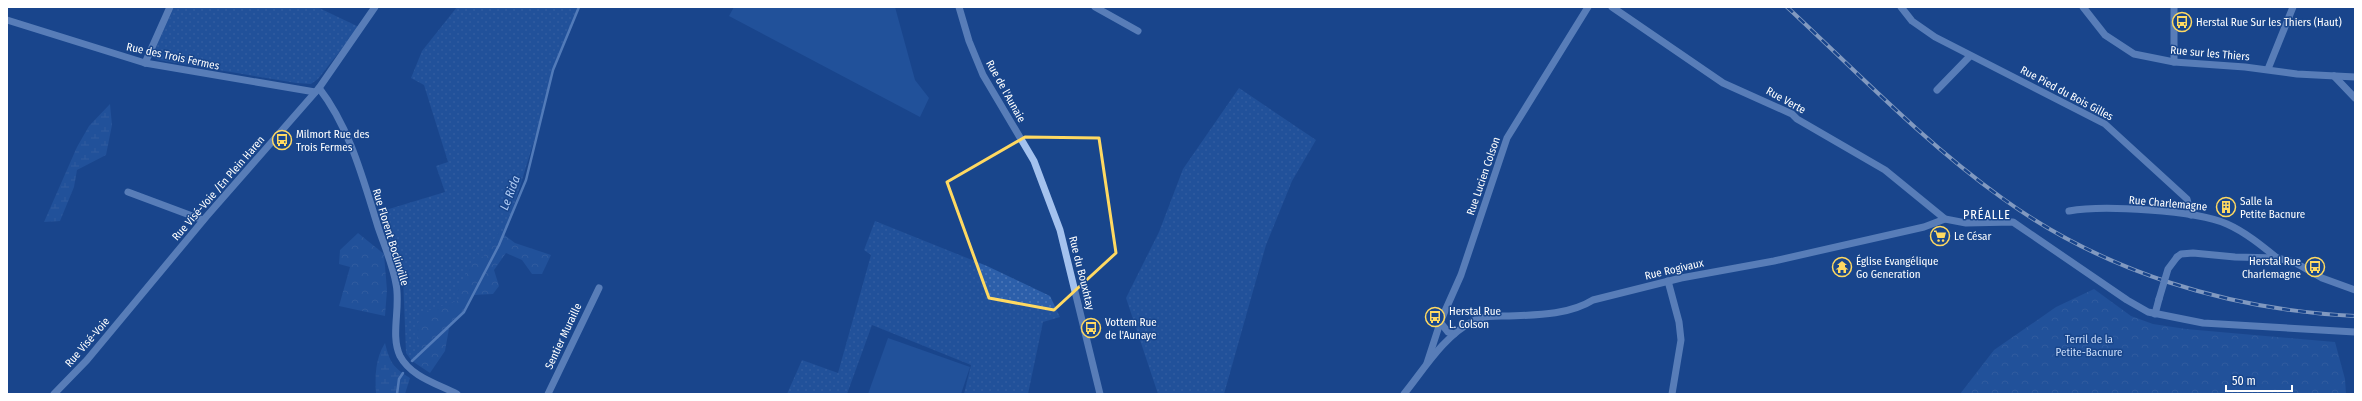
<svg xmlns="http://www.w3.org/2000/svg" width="2362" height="401" viewBox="0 0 2362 401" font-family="'Fira Sans Condensed',sans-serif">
<defs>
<pattern id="grass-dots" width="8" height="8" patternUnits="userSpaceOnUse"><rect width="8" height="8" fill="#2c5faa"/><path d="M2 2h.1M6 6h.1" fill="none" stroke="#4c77b7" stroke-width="1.8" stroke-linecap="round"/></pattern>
<pattern id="forest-crowns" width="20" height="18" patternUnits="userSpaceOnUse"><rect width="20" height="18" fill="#2c5faa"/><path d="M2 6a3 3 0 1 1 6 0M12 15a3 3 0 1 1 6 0" fill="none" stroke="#4c77b7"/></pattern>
<pattern id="wetland-marsh" width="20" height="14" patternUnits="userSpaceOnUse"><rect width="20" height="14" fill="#2c5faa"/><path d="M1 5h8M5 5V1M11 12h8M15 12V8" fill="none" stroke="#4c77b7"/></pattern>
</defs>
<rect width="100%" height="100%" fill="#19468c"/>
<g fill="url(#grass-dots)">
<path d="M174,7h143l42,20 -41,52 -7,5 -15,-1 -138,-23 -4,-3 1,-8z"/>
<path d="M457,7h122l-26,63 -10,42 -34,110 -10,23 -35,67 -52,49 -6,-8 -3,-76 -24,-65 66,-20 -9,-26 12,-4 -24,-77 -13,-7 11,-27z"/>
<path d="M1239,88l77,52 -24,41 -26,64 -42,149h-66l-32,-96 33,-66 24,-63z"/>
<path d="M875,221l112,45 63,30 10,21 -17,5 -15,72h-64l7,-29 -99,-40 -25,69h-60l15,-34 36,13 33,-118 -7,-5z"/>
</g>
<g fill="url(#forest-crowns)">
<path d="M499,231l16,12 36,12 -9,19h-10l-10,-14 -16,-7 -12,17 5,16 -6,8 -19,1 -10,17 -14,11 -5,28 -15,22 -18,-12 10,-10 -7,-23 9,-16 35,-12 -2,-10 20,-36 6,3z"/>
<path d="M358,233l26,21 3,36 -2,26 -46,-10 11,-39 -11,-3 1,-14z"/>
<path d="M2094,289l37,27 22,8 33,5 149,13 10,37 1,15h-386l34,-44 62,-43z"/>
</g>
<g fill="url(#wetland-marsh)">
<path d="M110,104l2,21 -6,30 -29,15 -3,17 -14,34 -16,1 33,-75 12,-21z"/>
<path d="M385,343c5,20 8,24 25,35l-5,16h-29c-1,-18 -1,-35 9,-51z"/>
</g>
<g fill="#2c5faa">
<path d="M734,7h161l20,73 14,18 -9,19 -191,-101z"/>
<path d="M888,338l82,29 -9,27h-93z"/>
</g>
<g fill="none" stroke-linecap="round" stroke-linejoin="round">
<g stroke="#97bcf0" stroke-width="2.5">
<path d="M412,361l52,-49 35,-67 27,-65 27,-110 26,-63"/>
<path d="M397,394l2,-15 4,-6"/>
</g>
<g stroke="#a4c2ee" stroke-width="7">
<path d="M959,7l10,34 14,34 51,86 26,69 40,164"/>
<path d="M1095,7l43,24"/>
<path d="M1612,7l111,76 69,31 5,5 88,51 60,49 21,4 47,-1 114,78 21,12 55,11 152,9"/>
<path d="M1901,7l11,14 23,16 170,87 82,75 4,16"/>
<path d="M2083,7l22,28 29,19 40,8 71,5 52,7 58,3"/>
<path d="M2174,7v55"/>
<path d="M7,20l138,43 170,29"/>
<path d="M145,63l25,-56"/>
<path d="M2268,69l25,-62"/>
<path d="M2334,76l21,22"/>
<path d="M319,88c31,40 44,91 59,139 6,18 15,38 18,57 5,23 -6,51 4,72 11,21 38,28 57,38"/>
<path d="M1937,90l33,-34"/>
<path d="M128,192l75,28"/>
<path d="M2069,211c33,-6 127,-1 158,13 18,8 34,21 50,34"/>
<path d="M2177,257l4,-3 12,-1 42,4 42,1 17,4 28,16 33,12"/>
<path d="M1668,281l11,41 2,18 -9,54"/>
<path d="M2155,314l4,-15"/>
<path d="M1440,322l8,10 6,2"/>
<path d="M1427,363l14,-43 20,-45 46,-137 81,-131"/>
<path d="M54,394l33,-34 119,-143 113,-129 56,-81"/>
<path d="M548,394l51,-106"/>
<path d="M1404,394c21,-26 39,-57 69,-73 11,-6 24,-5 36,-5 27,-1 60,-1 84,-16l88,-22 93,-17 150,-34 21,-8"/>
</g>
<defs>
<path id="rail" d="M1787,7c70,65 137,135 215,191 102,74 227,112 353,118"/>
</defs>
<use href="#rail" stroke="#fff" stroke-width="4"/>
<use href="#rail" stroke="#19468c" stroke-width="2.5" stroke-dasharray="8" stroke-linecap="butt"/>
<path stroke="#a4c2ee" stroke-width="7" d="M2159,299l9,-30 9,-12"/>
</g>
<path d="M0 0H2362V401H0ZM1025,137l74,1 17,115 -62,57 -65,-12 -42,-116z" fill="#19468c" fill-opacity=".55" fill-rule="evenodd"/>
<path fill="none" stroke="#ffd961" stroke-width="3" stroke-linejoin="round" d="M1025,137l74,1 17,115 -62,57 -65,-12 -42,-116z"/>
<defs>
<symbol id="bus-ring" viewBox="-11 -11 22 22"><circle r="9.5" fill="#19468c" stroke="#ffd961" stroke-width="1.5"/><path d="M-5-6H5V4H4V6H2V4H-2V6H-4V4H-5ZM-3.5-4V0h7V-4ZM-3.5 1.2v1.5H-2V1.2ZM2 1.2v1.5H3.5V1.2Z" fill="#ffd961"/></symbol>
<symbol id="building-ring" viewBox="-11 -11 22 22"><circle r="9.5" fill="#19468c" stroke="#ffd961" stroke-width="1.5"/><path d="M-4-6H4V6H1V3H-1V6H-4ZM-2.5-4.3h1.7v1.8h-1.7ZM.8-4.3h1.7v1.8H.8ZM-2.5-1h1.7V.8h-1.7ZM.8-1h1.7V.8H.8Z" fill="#ffd961"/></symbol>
<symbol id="supermarket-ring" viewBox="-11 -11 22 22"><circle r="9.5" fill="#19468c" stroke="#ffd961" stroke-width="1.5"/><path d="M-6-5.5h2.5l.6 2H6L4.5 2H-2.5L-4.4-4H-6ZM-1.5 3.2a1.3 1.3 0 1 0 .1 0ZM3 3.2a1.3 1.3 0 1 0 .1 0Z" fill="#ffd961"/></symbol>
<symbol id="temple-ring" viewBox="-11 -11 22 22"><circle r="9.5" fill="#19468c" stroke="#ffd961" stroke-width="1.5"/><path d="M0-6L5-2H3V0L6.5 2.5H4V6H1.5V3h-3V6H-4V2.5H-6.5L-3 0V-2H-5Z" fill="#ffd961"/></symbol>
</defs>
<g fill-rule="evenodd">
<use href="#bus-ring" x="2171" y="11" width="22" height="22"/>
<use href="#bus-ring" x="271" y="129" width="22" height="22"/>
<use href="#building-ring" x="2215" y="196" width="22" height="22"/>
<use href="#supermarket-ring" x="1929" y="225" width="22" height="22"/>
<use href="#temple-ring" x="1831" y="256" width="22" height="22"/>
<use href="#bus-ring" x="2304" y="256" width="22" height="22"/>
<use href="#bus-ring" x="1424" y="306" width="22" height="22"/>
<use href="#bus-ring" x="1080" y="317" width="22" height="22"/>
</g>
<g text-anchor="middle" stroke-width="3" stroke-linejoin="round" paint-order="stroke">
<g font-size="11" fill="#fff" stroke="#19468c" text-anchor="start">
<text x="2196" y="26">Herstal Rue Sur les Thiers (Haut)</text>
<text x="296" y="138">Milmort Rue des<tspan x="296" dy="13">Trois Fermes</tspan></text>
<text x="2240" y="205">Salle la<tspan x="2240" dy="13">Petite Bacnure</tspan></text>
<text x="1954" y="240">Le César</text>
<text x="1856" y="265">Église Evangélique<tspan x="1856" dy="13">Go Generation</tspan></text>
<text x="2301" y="265" text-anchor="end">Herstal Rue<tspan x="2301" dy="13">Charlemagne</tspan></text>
<text x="1449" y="315">Herstal Rue<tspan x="1449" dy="13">L. Colson</tspan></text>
<text x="1105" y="326">Vottem Rue<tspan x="1105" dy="13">de l'Aunaye</tspan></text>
</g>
<g font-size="11" fill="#fff" stroke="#19468c">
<text transform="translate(2210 53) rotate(5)" y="4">Rue sur les Thiers</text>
<text transform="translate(173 56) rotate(12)" y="4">Rue des Trois Fermes</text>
<text transform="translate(1006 91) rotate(61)" y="4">Rue de l'Aunaie</text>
<text transform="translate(2067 93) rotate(28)" y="4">Rue Pied du Bois Gilles</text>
<text transform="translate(1786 100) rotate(29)" y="4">Rue Verte</text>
<text transform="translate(1483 176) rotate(-71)" y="4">Rue Lucien Colson</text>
<text transform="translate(218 188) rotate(-49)" y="4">Rue Visé-Voie /En Plein Haren</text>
<text transform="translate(2168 203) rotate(5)" y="4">Rue Charlemagne</text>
<text transform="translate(391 237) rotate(73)" y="4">Rue Florent Boclinville</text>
<text transform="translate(1674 269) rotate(-13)" y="4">Rue Rogivaux</text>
<text transform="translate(1082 273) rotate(76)" y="4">Rue du Bouxhtay</text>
<text transform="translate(563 336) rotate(-65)" y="4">Sentier Muraille</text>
<text transform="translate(87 342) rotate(-49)" y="4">Rue Visé-Voie</text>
</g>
<g font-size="11" fill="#caddfa" stroke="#19468c">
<text x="2089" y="343">Terril de la<tspan x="2089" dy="13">Petite-Bacnure</tspan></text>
</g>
<g font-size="12" font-style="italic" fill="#b0ccf5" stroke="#19468c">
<text transform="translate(510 193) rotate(-69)" y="4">Le Rida</text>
</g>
<g font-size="12" letter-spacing="1" fill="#fff" stroke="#19468c">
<text x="1987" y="219">PRÉALLE</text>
</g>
</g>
<rect width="2362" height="401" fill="none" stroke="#ffffff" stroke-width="16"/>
<path d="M2226 385v6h66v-6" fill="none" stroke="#ffffff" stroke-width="2"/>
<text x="2232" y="385" font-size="12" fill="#ffffff" stroke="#19468c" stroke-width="3" paint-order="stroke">50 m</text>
</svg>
